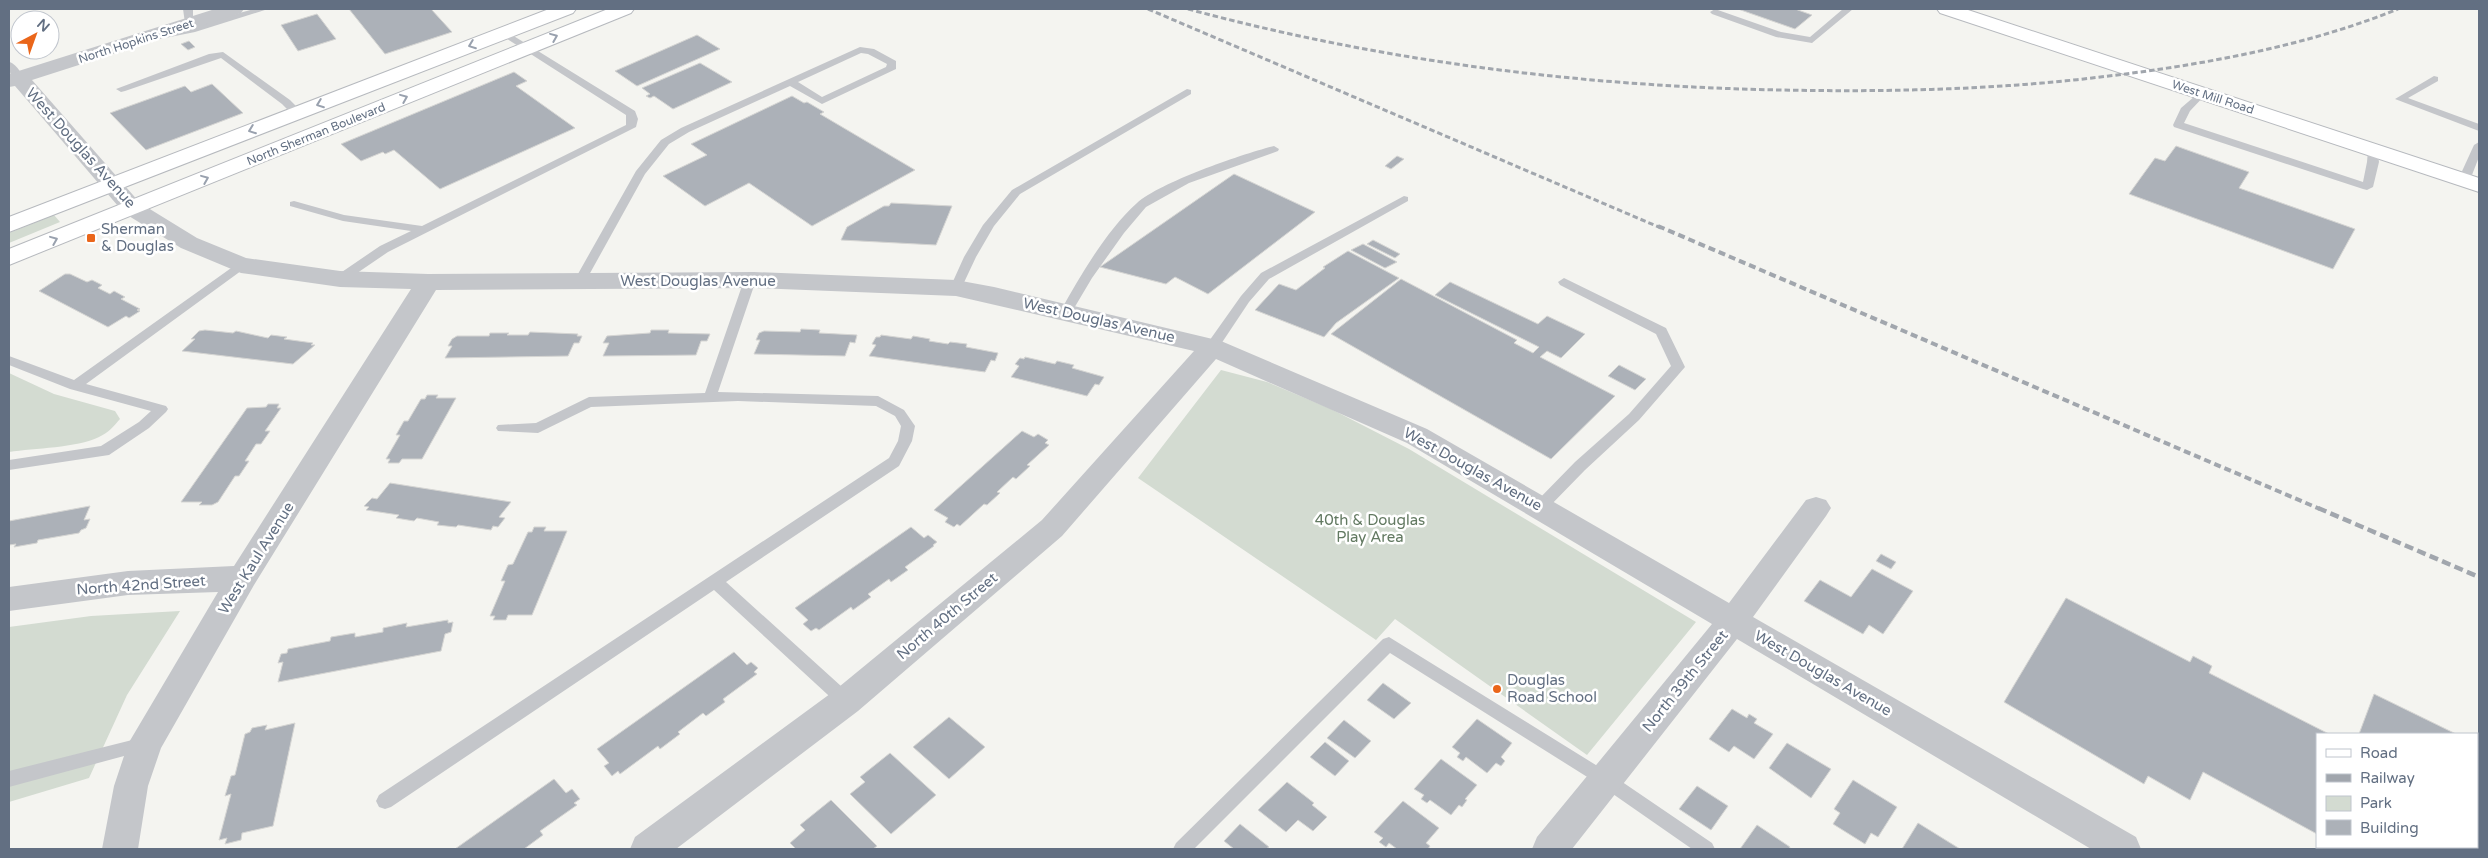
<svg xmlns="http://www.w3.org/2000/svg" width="2488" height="858" viewBox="0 0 2488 858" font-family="'Varela Round',sans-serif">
<rect width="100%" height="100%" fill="#f4f4f0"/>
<g fill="#d3dbd1">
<path d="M54,215l6,7 -51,21v-10z"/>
<path d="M1221,370l46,12 64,27 78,40 287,173 -109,133 -192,-136 -19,21 -238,-162z"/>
<path d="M9,373l45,21 61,17 5,8c-6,7 -12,14 -21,18 -23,11 -64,11 -90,15z"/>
<path d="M180,611l-53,84 -38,83 -80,24v-175l82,-11z"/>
</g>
<g fill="#acb1b8" stroke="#d5d5d3">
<path d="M349,9h82l21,23 -67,22z"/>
<path d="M1738,9h57l17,6 -17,14z"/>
<path d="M317,14l19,25 -38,12 -17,-26z"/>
<path d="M697,35l23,14 -83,37 -22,-15z"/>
<path d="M189,41l6,6 -7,3 -7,-6z"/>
<path d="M700,63l32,19 -59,27 -19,-13 -4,2 -4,-2 4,-2 -8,-6z"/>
<path d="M514,72l13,9 -11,5 59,42 -135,61 -46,-39 -9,4 -2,-2 -22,9 -20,-17z"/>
<path d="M212,84l31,29 -97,37 -36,-37 75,-27 6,6z"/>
<path d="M792,96l12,7 3,-1 17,10 -4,2 95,56 -103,56 -63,-43 -44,23 -42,-30 44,-21 -16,-11z"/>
<path d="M2176,146l73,26 -10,16 116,41 -22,40 -204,-75 26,-36 10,3z"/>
<path d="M1397,156l7,3 -13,10 -6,-3z"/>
<path d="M1234,174l81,38 -107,82 -33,-17 -9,7 -66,-17z"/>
<path d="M891,203l61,3 -16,39 -95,-5 6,-13 37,-21h5z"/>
<path d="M1373,240l27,14 -5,4 -28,-14z"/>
<path d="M1363,244l34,18 -12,6 -34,-18z"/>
<path d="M1348,251l51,27 -63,45 -12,14 -69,-27 24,-26 17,6 29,-22 -2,-1z"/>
<path d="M65,274h5l17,8 5,-2 10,5 -4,3 12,6 4,-3 11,6 -4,2 19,10 -3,1 3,1 -11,7 -3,-2 -18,11 -69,-36z"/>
<path d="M1401,279l116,61 -3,3 19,10 6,-6 -104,-52 15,-13 88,42 9,-8 38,18 -24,24 -14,-7 -7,6 75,39 -64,63 -220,-125z"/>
<path d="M801,329l19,1 -1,3 38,2 -2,8 -5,-1 -5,14 -91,-2 6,-14h-4l3,-7 5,-2 36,1z"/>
<path d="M205,330l28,3 3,-2 32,7 3,-3 16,2 -3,2 29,4 -2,2h4l-22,19 -111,-13 13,-12h-4l8,-8z"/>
<path d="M651,330h18l-1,3 42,1 -3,7h-6l-5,14 -93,1 6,-13h-6l4,-7 43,-3z"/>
<path d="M530,332l48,2 -1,2h5l-3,7h-5l-6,13 -123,2 7,-12h-4l4,-7 5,-3h32l1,-3h19l-2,2h21z"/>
<path d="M881,335l30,4 2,-3 17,3 -1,2 19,3 2,-2 17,2 -1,3 32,6 -3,8 -4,-1 -6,12 -116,-16 7,-11 -4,-1 4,-7h4z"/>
<path d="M1025,357l30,7 2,-3 17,4 -2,3 32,9 -5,8 -4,-1 -8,12 -76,-19 8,-11 -4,-2 5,-6 4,1z"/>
<path d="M1619,365l27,14 -11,11 -27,-14z"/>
<path d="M427,395h11l-2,3h20l-34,61h-20l-3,4h-11l2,-4h-4l14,-24h-4l8,-14h4l13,-22h4z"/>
<path d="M268,404h11l-2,4h4l-16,23h5l-9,13h-5l-11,17h4l-10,15h-4l-17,26 -6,3h-13l3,-3h-21l66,-94 19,-1z"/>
<path d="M1022,431l12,6 4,-3 10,6 -3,3 4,2 -22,20 3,1 -14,13 -3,-2 -16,15 3,1 -13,12 -3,-1 -24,22 -3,-2 -3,3 -9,-5 3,-4 -14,-8z"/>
<path d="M390,483l121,19 -12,15 6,1 -7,9 -5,-1 -2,4 -33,-5 -2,2 -19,-2 2,-3 -22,-4 -3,3 -18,-3 3,-3 -33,-5 3,-3 -5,-1 8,-8 5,1z"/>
<path d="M90,506l-6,14 6,-1 -4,9 -5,2 -2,3 -41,7 -1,3 -23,4 2,-3 -7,1v-24z"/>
<path d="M534,527h12l-2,4h23l-35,84h-24l-2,5h-13l2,-4h-5l15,-35h-4l7,-16 5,-1 15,-32h4z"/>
<path d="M911,527l13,11 4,-3 9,7 -4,3 1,1 -29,21 3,3 -17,12 -2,-3 -21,15 3,3 -18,13 -2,-3 -32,23 -3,-2 -5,3 -8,-7 5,-4 -13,-12z"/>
<path d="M1881,554l15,8 -5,7 -15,-8z"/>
<path d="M1872,569l41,22 -30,43 -14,-9 -6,9 -59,-33 16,-21 31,17z"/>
<path d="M2066,598l124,64 3,-6 19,10 -3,7 120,61h-12v100l-114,-62 -13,28 -42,-24 -4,8 -140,-82z"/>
<path d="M448,620v3l5,-1 -2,10 -6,2 -4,17 -163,31 5,-20 -5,1 3,-9 6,-1 1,-4 42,-8 1,-4 24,-4v4l28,-5v-4l24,-5 -1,4z"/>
<path d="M734,652l13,13 4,-3 7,6 -4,4 3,2 -34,25 2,3 -19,14 -3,-3 -25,19 2,2 -20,15 -2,-3 -38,28 -2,-3 -6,5 -8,-10 5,-3 -12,-14z"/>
<path d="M1383,683l28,20 -17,16 -27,-19z"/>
<path d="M2374,694l82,40h-97z"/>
<path d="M1732,709l15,9 2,-4 8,5 -3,4 19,11 -19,25 -20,-13 -5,6 -20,-13z"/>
<path d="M949,717l36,30 -36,32 -36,-32z"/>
<path d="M1477,719l35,24 -11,14 4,4 -4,5 -5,-3 -9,10 -21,-16 -3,4 -6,-4 3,-4 -8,-6z"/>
<path d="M1344,720l27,21 -16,17 -28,-20z"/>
<path d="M295,723l-22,103 -31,7 -1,7 -16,4 2,-6 -8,2 12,-46 -6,2 6,-20 4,-1 10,-41 5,-2 2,-4 15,-3 -2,5z"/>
<path d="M1325,742l24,19 -14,15 -25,-19z"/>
<path d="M1787,743l44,26 -20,29 -42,-30z"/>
<path d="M2477,745l2,1v103h-135l-4,-2h137z"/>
<path d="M890,753l46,42 -45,39 -41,-40 15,-12 -5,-5z"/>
<path d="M1441,759l36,26 -12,14 2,1 -5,7 -3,-2 -8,10 -21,-15 -3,3 -6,-4 3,-4 -10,-6z"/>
<path d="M554,779l12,14 6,-4 8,10 -6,4 3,2 -37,26 3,4 -19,14h-69z"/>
<path d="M1853,780l44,27 -19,30 -7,-4 -6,11 -32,-20 7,-11 -6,-4z"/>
<path d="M1287,782l27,21 -2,2 15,12 -14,14 -15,-11 -12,12 -28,-22z"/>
<path d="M1697,786l31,20 -17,24 -32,-21z"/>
<path d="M831,800l46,46 -4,3h-77l-6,-6 15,-13 -5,-5z"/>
<path d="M1403,801l36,27 -13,15 4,3 -2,3h-31l-8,-6 -3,4 -7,-5 4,-4 -9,-6z"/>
<path d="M1918,823l42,26h-58z"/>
<path d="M1240,824l29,23 -3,2h-32l-10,-8z"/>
<path d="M1757,825l33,22 -1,2h-49z"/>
</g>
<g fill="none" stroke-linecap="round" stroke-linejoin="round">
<defs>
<g id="secondary">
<path d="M549,9h27l-3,4 -564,219v-15z"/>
<path d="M608,9h26l-3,4 -622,252v-16z"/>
<path d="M1937,9h28l514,169v14l-539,-179z"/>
</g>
</defs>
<use href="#secondary" stroke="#b6b9be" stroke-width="2"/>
<g fill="#c4c6ca" fill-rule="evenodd">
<path d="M183,9h10v16l-8,-2z"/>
<path d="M254,9h14l-73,23 -30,6 -5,-3z"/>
<path d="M1715,9l66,23 29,5 33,-28h10l-41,34 -36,-6 -64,-23 -2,-2z"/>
<path d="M504,30l131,81 3,8 -2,8 -248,125 -44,30h-8l-2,-3 2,-3 44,-30 31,-15 -68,-10 -53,-15v-4l4,-1 50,14 78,11 204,-101v-10l-125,-80v-4z"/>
<path d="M860,47l14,2 22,12v8l-74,35 -32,-18 -101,46 -20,12 -24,30 -61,110h-8l-2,-3 62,-110 25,-31 20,-12zM861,53l7,1 19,10 -1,3 -64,30 -24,-15z"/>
<path d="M223,52l67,48 11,11v4h-8l-11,-11 -61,-46 -96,33 -4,1 -5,-3 93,-35z"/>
<path d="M9,62c6,1 15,13 14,18h-8l-6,-9z"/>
<path d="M2434,76l4,1v4l-30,17 71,26v7l-84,-32z"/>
<path d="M1187,89l4,1v4l-171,100 -26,32 -18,31 -16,34h-8l-2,-3 14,-31 19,-32 29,-35z"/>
<path d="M2202,90l5,3 -17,18 -6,12 179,59 4,-20 1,-12 5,-3 4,1 2,14 -6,25 -6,3 -4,-1 -189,-62 -1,-2 8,-17z"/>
<path d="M2479,142v15l-9,23 -2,2h-8l-2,-2 16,-35z"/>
<path d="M1274,146l5,3 -1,2 -89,32 -43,24 -22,26 -32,45 -22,37h-8l-2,-3c20,-36 46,-81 77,-109 24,-21 105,-49 137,-57z"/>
<path d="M1404,196l4,1v4l-139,78 -20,23 -32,48h-10l-1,-3 1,-3 34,-48 20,-23z"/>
<path d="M241,261l4,1 2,3 -2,3 -159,116 80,22 2,3 -2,3 -17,16 -40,27 -100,15v-10l92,-14 38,-24 12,-11 -81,-22 -61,-24v-9l65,24z"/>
<path d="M750,276l6,4 -38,112 160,4 26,14 11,16 -3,15 -13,25 -173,116 126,114 2,5 -2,5 -6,2 -6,-2 -126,-116 -323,217 -6,2 -6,-2 -3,-6 3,-6 510,-337 9,-17 3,-15 -6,-10 -19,-10 -138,-5 -147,6 -53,26 -40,-2 -2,-3 2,-3 38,-2 53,-26 116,-4 39,-113z"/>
<path d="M1564,278l102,50 19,39 -46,53 -54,50 -40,41h-10l-2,-4 2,-4 40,-41 54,-48 42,-48 -15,-32 -96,-49 -2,-3z"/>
<path d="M1389,637l223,138 100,68 3,6h-23l-92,-64 -210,-132 -196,196h-21l3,-6 207,-204z"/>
<path d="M144,737l6,2 2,5 -2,5 -141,38v-16z"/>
</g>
<path fill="#c4c6ca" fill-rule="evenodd" d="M215,9h29l-3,4 -209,67 108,123 57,35 49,20 94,13 88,3 326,-2 202,8 38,7 227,54 206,88 302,174 77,-103 10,-3 10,3 5,8 -5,8 -73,101 383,220 5,12h-50l-354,-210 -165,210h-40l5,-12 175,-213 -305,-181 -191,-84 -154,177 -204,175 -182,138h-46l5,-12 199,-146 208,-171 152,-169 -238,-55 -202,-8 -318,2 -182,295 -93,163 -13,38 -10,63h-36l12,-63 14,-42 90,-152 -90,3 -119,16v-24l119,-16 106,-5 177,-277 -71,-2 -99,-14 -60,-25 -57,-35 -109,-127 -6,1v-13z"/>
<use href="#secondary" fill="#fff" fill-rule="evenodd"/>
<g stroke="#a1a6ad" stroke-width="3" stroke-dasharray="5.5 3" stroke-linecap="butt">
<path d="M1148,9l513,219"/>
<path d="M1188,9c193,52 391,77 591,81 104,2 209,0 313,-12 104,-12 209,-30 306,-69"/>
</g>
<path stroke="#a1a6ad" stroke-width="4" stroke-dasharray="7 4" stroke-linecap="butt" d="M1658,226l662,283"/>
<path stroke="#a1a6ad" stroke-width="4.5" stroke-dasharray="9 4.5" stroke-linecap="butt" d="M2318,508l161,69"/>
</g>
<defs><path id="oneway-chevron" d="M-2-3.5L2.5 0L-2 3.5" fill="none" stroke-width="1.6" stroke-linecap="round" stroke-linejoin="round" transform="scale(1.25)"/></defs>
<g stroke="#99a1ae">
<use href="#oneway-chevron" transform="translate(554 37) rotate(-22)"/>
<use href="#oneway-chevron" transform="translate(472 45) rotate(159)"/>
<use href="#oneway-chevron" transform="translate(404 98) rotate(-22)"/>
<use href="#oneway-chevron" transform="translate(320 104) rotate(159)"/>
<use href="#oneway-chevron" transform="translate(252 130) rotate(159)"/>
<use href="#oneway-chevron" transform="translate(205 179) rotate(-22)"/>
<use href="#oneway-chevron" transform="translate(54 240) rotate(-22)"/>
</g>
<g fill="#ea661a" stroke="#fff" stroke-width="2">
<rect x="86" y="233" width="10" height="10" rx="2.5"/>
<circle cx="1497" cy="689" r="5"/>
</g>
<g text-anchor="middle" stroke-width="5" stroke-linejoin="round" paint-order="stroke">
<g font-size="12" fill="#626f82" stroke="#fff">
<text transform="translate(136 41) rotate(-18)" y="4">North Hopkins Street</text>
<text transform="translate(2213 97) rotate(18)" y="4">West Mill Road</text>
<text transform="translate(316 134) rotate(-22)" y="4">North Sherman Boulevard</text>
</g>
<g font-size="15" fill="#626f82" stroke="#fff">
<text transform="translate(81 148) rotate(48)" y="5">West Douglas Avenue</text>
<text x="698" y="286">West Douglas Avenue</text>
<text transform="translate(1099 320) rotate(13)" y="5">West Douglas Avenue</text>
<text transform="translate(1473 469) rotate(29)" y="5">West Douglas Avenue</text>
<text transform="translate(256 558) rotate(-58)" y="5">West Kaul Avenue</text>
<text transform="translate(141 585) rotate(-4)" y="5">North 42nd Street</text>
<text transform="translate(947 616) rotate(-40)" y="5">North 40th Street</text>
<text transform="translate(1823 673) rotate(30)" y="5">West Douglas Avenue</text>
<text transform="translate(1685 681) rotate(-51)" y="5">North 39th Street</text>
</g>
<g font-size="15" fill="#626f82" stroke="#fff" text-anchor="start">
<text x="101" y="234">Sherman<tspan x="101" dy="17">&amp; Douglas</tspan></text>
<text x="1507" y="685">Douglas<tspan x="1507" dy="17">Road School</tspan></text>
</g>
<g font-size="15" fill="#627961" stroke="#fff">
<text x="1370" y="525">40th &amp; Douglas<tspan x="1370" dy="17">Play Area</tspan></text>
</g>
</g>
<rect width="2488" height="858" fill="none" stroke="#626f82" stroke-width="20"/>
<rect x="2316" y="733" width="162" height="115" fill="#ffffff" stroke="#c0c5cd"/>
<rect x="2326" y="749" width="25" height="8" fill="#ffffff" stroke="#c0c5cd"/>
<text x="2360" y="758" font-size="15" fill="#626f82">Road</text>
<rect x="2326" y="774" width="25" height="8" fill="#a1a6ad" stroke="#c0c5cd"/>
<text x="2360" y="783" font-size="15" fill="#626f82">Railway</text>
<rect x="2326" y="796" width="25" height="15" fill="#d3dbd1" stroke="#c0c5cd"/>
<text x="2360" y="808" font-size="15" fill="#626f82">Park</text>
<rect x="2326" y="820" width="25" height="15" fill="#acb1b8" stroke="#c0c5cd"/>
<text x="2360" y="833" font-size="15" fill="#626f82">Building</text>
<g transform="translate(35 35) rotate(41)"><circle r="24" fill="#ffffff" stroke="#c0c5cd"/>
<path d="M0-4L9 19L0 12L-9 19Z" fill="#ea661a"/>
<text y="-8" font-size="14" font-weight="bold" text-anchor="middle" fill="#626f82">N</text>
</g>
</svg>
